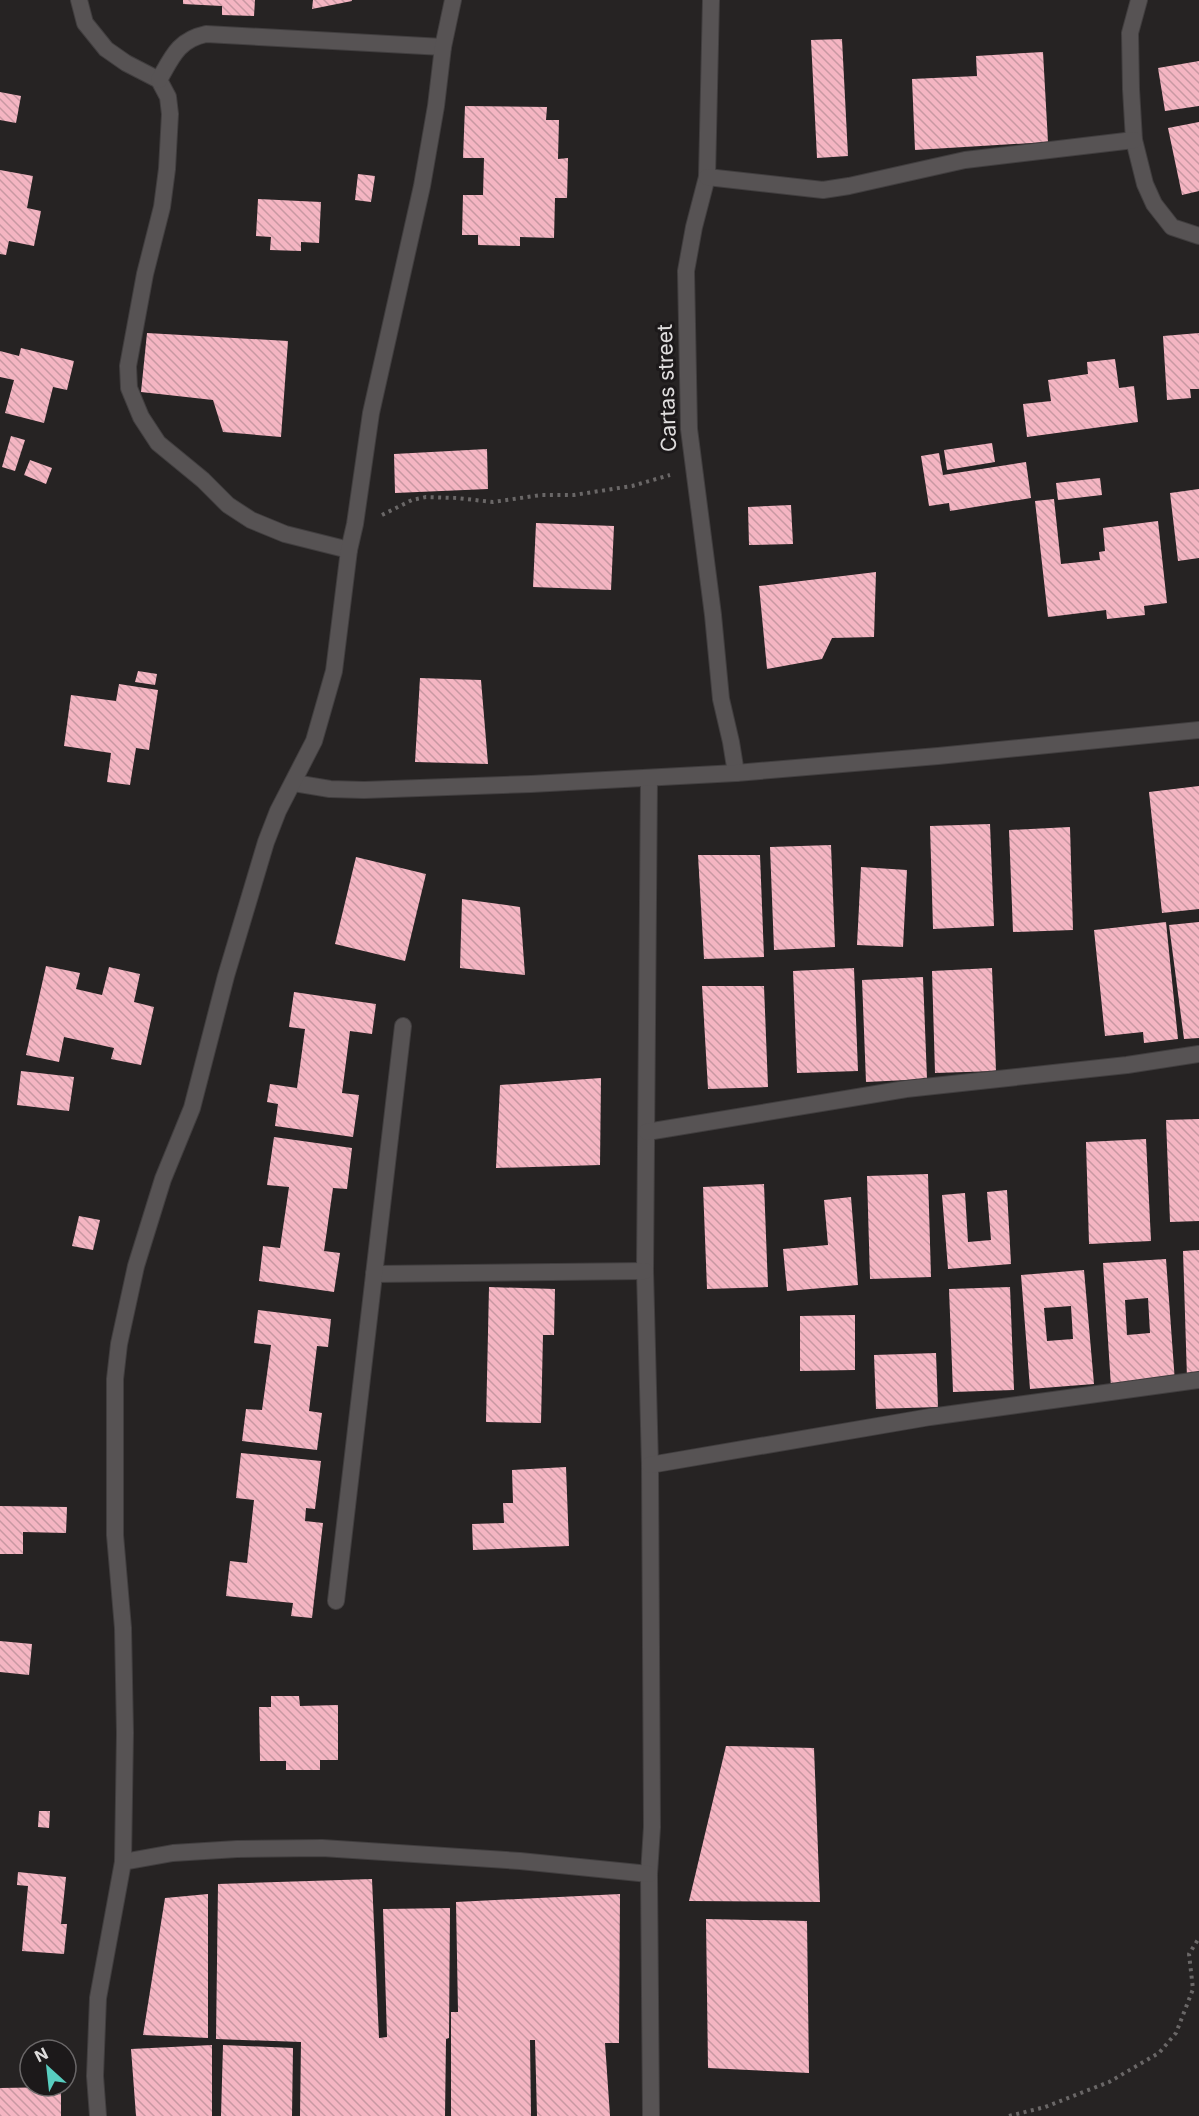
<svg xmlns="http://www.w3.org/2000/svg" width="1199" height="2116" viewBox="0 0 1199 2116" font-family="Inter,sans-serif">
<defs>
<pattern id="building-back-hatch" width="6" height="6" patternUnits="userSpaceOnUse" patternTransform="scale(1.5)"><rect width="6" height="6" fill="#f4b5c2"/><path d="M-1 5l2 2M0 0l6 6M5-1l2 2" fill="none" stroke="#c898a2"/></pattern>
</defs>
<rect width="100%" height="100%" fill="#262323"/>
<g fill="url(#building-back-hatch)" fill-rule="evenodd">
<path d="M183,0h72l-1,16 -32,-1v-9l-39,-2z"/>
<path d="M313,0h39v1l-40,8z"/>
<path d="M842,39l6,117 -31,2 -6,-118z"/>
<path d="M1043,52l5,90 -133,8 -3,-71 65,-3 -1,-20z"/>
<path d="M1199,61v45l-34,5 -7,-43z"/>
<path d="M0,92l21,4 -5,27 -16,-3z"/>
<path d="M465,106l82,1 -1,13h13l-1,39 10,-1 -1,40h-12l-1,40 -34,-1v9l-42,-1v-10h-16l1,-40h20l1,-37h-21z"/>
<path d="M1199,122v69l-17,4 -14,-67z"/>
<path d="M0,170l33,6 -6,32 14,3 -7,35 -25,-5 -3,14 -6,-1z"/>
<path d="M358,174l17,2 -4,26 -16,-2z"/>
<path d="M258,199l63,3 -2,41 -18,-1v9l-31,-1 1,-13 -15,-1z"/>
<path d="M147,333l141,8 -7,96 -58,-5 -10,-32 -72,-8z"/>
<path d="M1199,333v56h-9l1,9 -24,2 -4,-64z"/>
<path d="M21,348l53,13 -7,29 -14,-3 -9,36 -39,-10 9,-33 -14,-3v-26l19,5z"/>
<path d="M1115,359l4,29 15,-2 4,36 -111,15 -4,-33 28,-3 -3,-21 40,-6 -1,-12z"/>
<path d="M11,436l14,4 -10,31 -13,-4z"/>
<path d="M992,443l3,19 -48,8 -3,-20z"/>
<path d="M487,449l1,40 -93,4 -1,-39z"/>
<path d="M939,453l4,22 83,-13 5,36 -81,13 -1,-8 -20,3 -8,-50z"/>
<path d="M30,460l22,8 -6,16 -22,-9z"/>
<path d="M1100,478l2,17 -44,5 -2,-17z"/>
<path d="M1199,489v69l-21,3 -8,-68z"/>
<path d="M1054,499l7,65 39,-4 -1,-8 6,-1 -2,-23 55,-7 9,82 -23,3 1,9 -38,4 -1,-9 -58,7 -13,-116z"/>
<path d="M791,505l2,39 -44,1 -1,-38z"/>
<path d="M536,523l78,3 -3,64 -78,-3z"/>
<path d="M876,572l-2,65 -42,1 -10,21 -55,10 -8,-83z"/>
<path d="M138,671l19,3 -2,11 -20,-3z"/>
<path d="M420,678l61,2 7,84 -73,-2z"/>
<path d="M119,684l39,6 -9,60 -13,-2 -6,37 -23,-3 4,-29 -47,-7 7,-51 45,6z"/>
<path d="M1199,786v123l-37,4 -13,-121z"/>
<path d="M990,824l4,102 -61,3 -3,-103z"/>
<path d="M1070,827l3,103 -60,2 -4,-102z"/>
<path d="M831,845l4,102 -61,3 -4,-103z"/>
<path d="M698,855h62l4,102 -60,2z"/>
<path d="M356,857l70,17 -21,87 -70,-17z"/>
<path d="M861,867l46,3 -4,77 -46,-2z"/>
<path d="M462,899l58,8 5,68 -65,-7z"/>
<path d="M1166,922l12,117 -34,4 -1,-11 -38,4 -11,-106z"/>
<path d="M1199,922v116l-15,1 -15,-114z"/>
<path d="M46,966l34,7 -4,16 26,6 7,-28 31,7 -6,28 20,5 -13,58 -30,-6 3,-11 -50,-11 -5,25 -33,-7z"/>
<path d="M854,968l4,103 -61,2 -4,-102z"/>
<path d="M992,968l4,103 -61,2 -3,-102z"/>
<path d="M923,977l4,102 -61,3 -4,-102z"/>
<path d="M702,986h62l4,101 -60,2z"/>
<path d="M294,992l82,12 -4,30 -22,-3 -8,62 17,2 -6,42 -78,-11 3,-22 -11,-2 3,-18 27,4 8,-59 -16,-2z"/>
<path d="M21,1071l53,6 -5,34 -52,-6z"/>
<path d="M601,1078l-1,87 -104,3 4,-83z"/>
<path d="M1199,1119v102l-29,1 -4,-102z"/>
<path d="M274,1137l78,11 -5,41 -14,-1 -9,63 16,2 -6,39 -75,-11 4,-35 17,2 9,-61 -22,-2z"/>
<path d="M1146,1139l5,102 -62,3 -3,-102z"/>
<path d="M928,1174l3,103 -61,2 -3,-103z"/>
<path d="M764,1184l4,103 -61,2 -4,-102z"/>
<path d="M1007,1190l4,74 -63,5 -6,-74 23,-2 3,49 23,-2 -4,-48z"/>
<path d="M851,1197l7,88 -71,6 -4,-42 45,-4 -4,-45z"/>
<path d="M79,1216l21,4 -7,30 -21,-4z"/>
<path d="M1199,1250v128h-12l-4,-127z"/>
<path d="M1166,1259l9,123 -64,5 -8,-124zM1148,1298l2,35 -23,2 -2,-35z"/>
<path d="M1084,1270l10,114 -64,5 -9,-114zM1071,1306l2,33 -26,2 -3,-33z"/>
<path d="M489,1287l66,2 -1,46h-11l-2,88 -55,-1z"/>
<path d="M1010,1287l4,103 -61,2 -4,-103z"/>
<path d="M258,1310l73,9 -3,28 -11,-1 -8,65 13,2 -5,37 -75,-9 4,-32 16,1 9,-65 -17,-2z"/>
<path d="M855,1315v55l-55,1v-55z"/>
<path d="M936,1353l2,54 -62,2 -2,-54z"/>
<path d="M241,1453l80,8 -6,48 -9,-1 -1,13 18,2 -11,95 -21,-2 2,-13 -67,-7 4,-35 17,2 7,-63 -18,-2z"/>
<path d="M566,1467l3,79 -96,4 -1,-26 32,-1 -1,-20h10l-1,-33z"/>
<path d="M0,1506l67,1 -1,26 -43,-1v22h-23z"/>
<path d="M0,1641l32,3 -3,31 -29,-3z"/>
<path d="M271,1696h28l1,10 38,-1v55h-18v10h-34v-9h-26l-1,-54h12z"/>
<path d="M726,1746l88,2 6,154 -131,-1z"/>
<path d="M39,1811h11l-1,17 -11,-1z"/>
<path d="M18,1872l48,5 -5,47h6l-3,30 -42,-3 6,-65 -11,-1z"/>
<path d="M372,1879l7,159 8,-1 -4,-128 67,-1 -1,130 -3,1 -1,77h-145l1,-74 -85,-3 2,-155z"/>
<path d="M208,1894v144l-65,-3 22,-137z"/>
<path d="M620,1894l-1,149h-14l5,73h-73l-2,-76h-5l1,76h-80v-104h7l-2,-110z"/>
<path d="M706,1919l101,2 2,152 -101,-5z"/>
<path d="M212,2045v71h-76l-5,-67z"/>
<path d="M223,2045l70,3 -1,68h-71z"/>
<path d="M61,2087v29h-61v-28z"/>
</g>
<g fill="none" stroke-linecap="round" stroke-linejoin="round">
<defs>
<g id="minor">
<path d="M79,0l6,23 21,26 20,14 33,17 9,17 2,17 -3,55 -5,38 -17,67 -17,92 1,22 12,29 17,26 45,37 25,25 23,15 34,14 64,16"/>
<path d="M711,0l-4,177 -13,50 -8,44 3,158 24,186 8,84 10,43 5,31"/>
<path d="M1139,0l-9,33 1,56 3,51 11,44 9,20 18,23 27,9"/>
<path d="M159,80c13,-23 19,-40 47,-46l237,13"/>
<path d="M707,177l116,13 26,-4 116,-26 169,-20"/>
<path d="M649,778l-4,493 5,194 2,362 -3,47 2,242"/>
<path d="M294,783l36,6 34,1 167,-6 205,-11 202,-17 261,-26"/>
<path d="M647,1132l259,-43 221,-24 72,-11"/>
<path d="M374,1274l271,-3"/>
<path d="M650,1465l280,-48 269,-37"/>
<path d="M336,1601l67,-575"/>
<path d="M123,1862l50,-9 64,-4 85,-1 198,13 129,13"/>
<path d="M98,2116l-3,-40 3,-78 25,-136 2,-129 -2,-105 -8,-93v-156l4,-35 17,-78 27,-87 29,-71 34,-132 40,-134 12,-31 36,-70 20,-70 15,-121 6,-26 16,-111 51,-227 14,-80 7,-59 10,-47"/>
</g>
</defs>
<use href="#minor" stroke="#413e3f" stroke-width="18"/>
<g stroke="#6a6767" stroke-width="4" stroke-dasharray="3 4.5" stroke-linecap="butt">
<path d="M382,515l30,-15 14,-3 31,1 36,4 48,-7h33l58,-9 38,-11"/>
<path d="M1009,2116l36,-9 64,-25 50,-29 17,-20 17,-44 -4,-35 10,-16"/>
</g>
<use href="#minor" stroke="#575354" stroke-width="16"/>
</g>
<g text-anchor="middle" stroke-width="6" stroke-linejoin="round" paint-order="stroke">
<g font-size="21" fill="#dfdddd" stroke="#1c191a">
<text transform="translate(667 388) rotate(-92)" y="7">Cartas street</text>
</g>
</g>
<g transform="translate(48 2068) rotate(333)"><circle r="28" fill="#1c191a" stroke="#6a6768" stroke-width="1.5"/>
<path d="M0-4.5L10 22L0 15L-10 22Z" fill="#58cec0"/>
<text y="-9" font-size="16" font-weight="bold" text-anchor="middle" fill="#dfdddd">N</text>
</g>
</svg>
